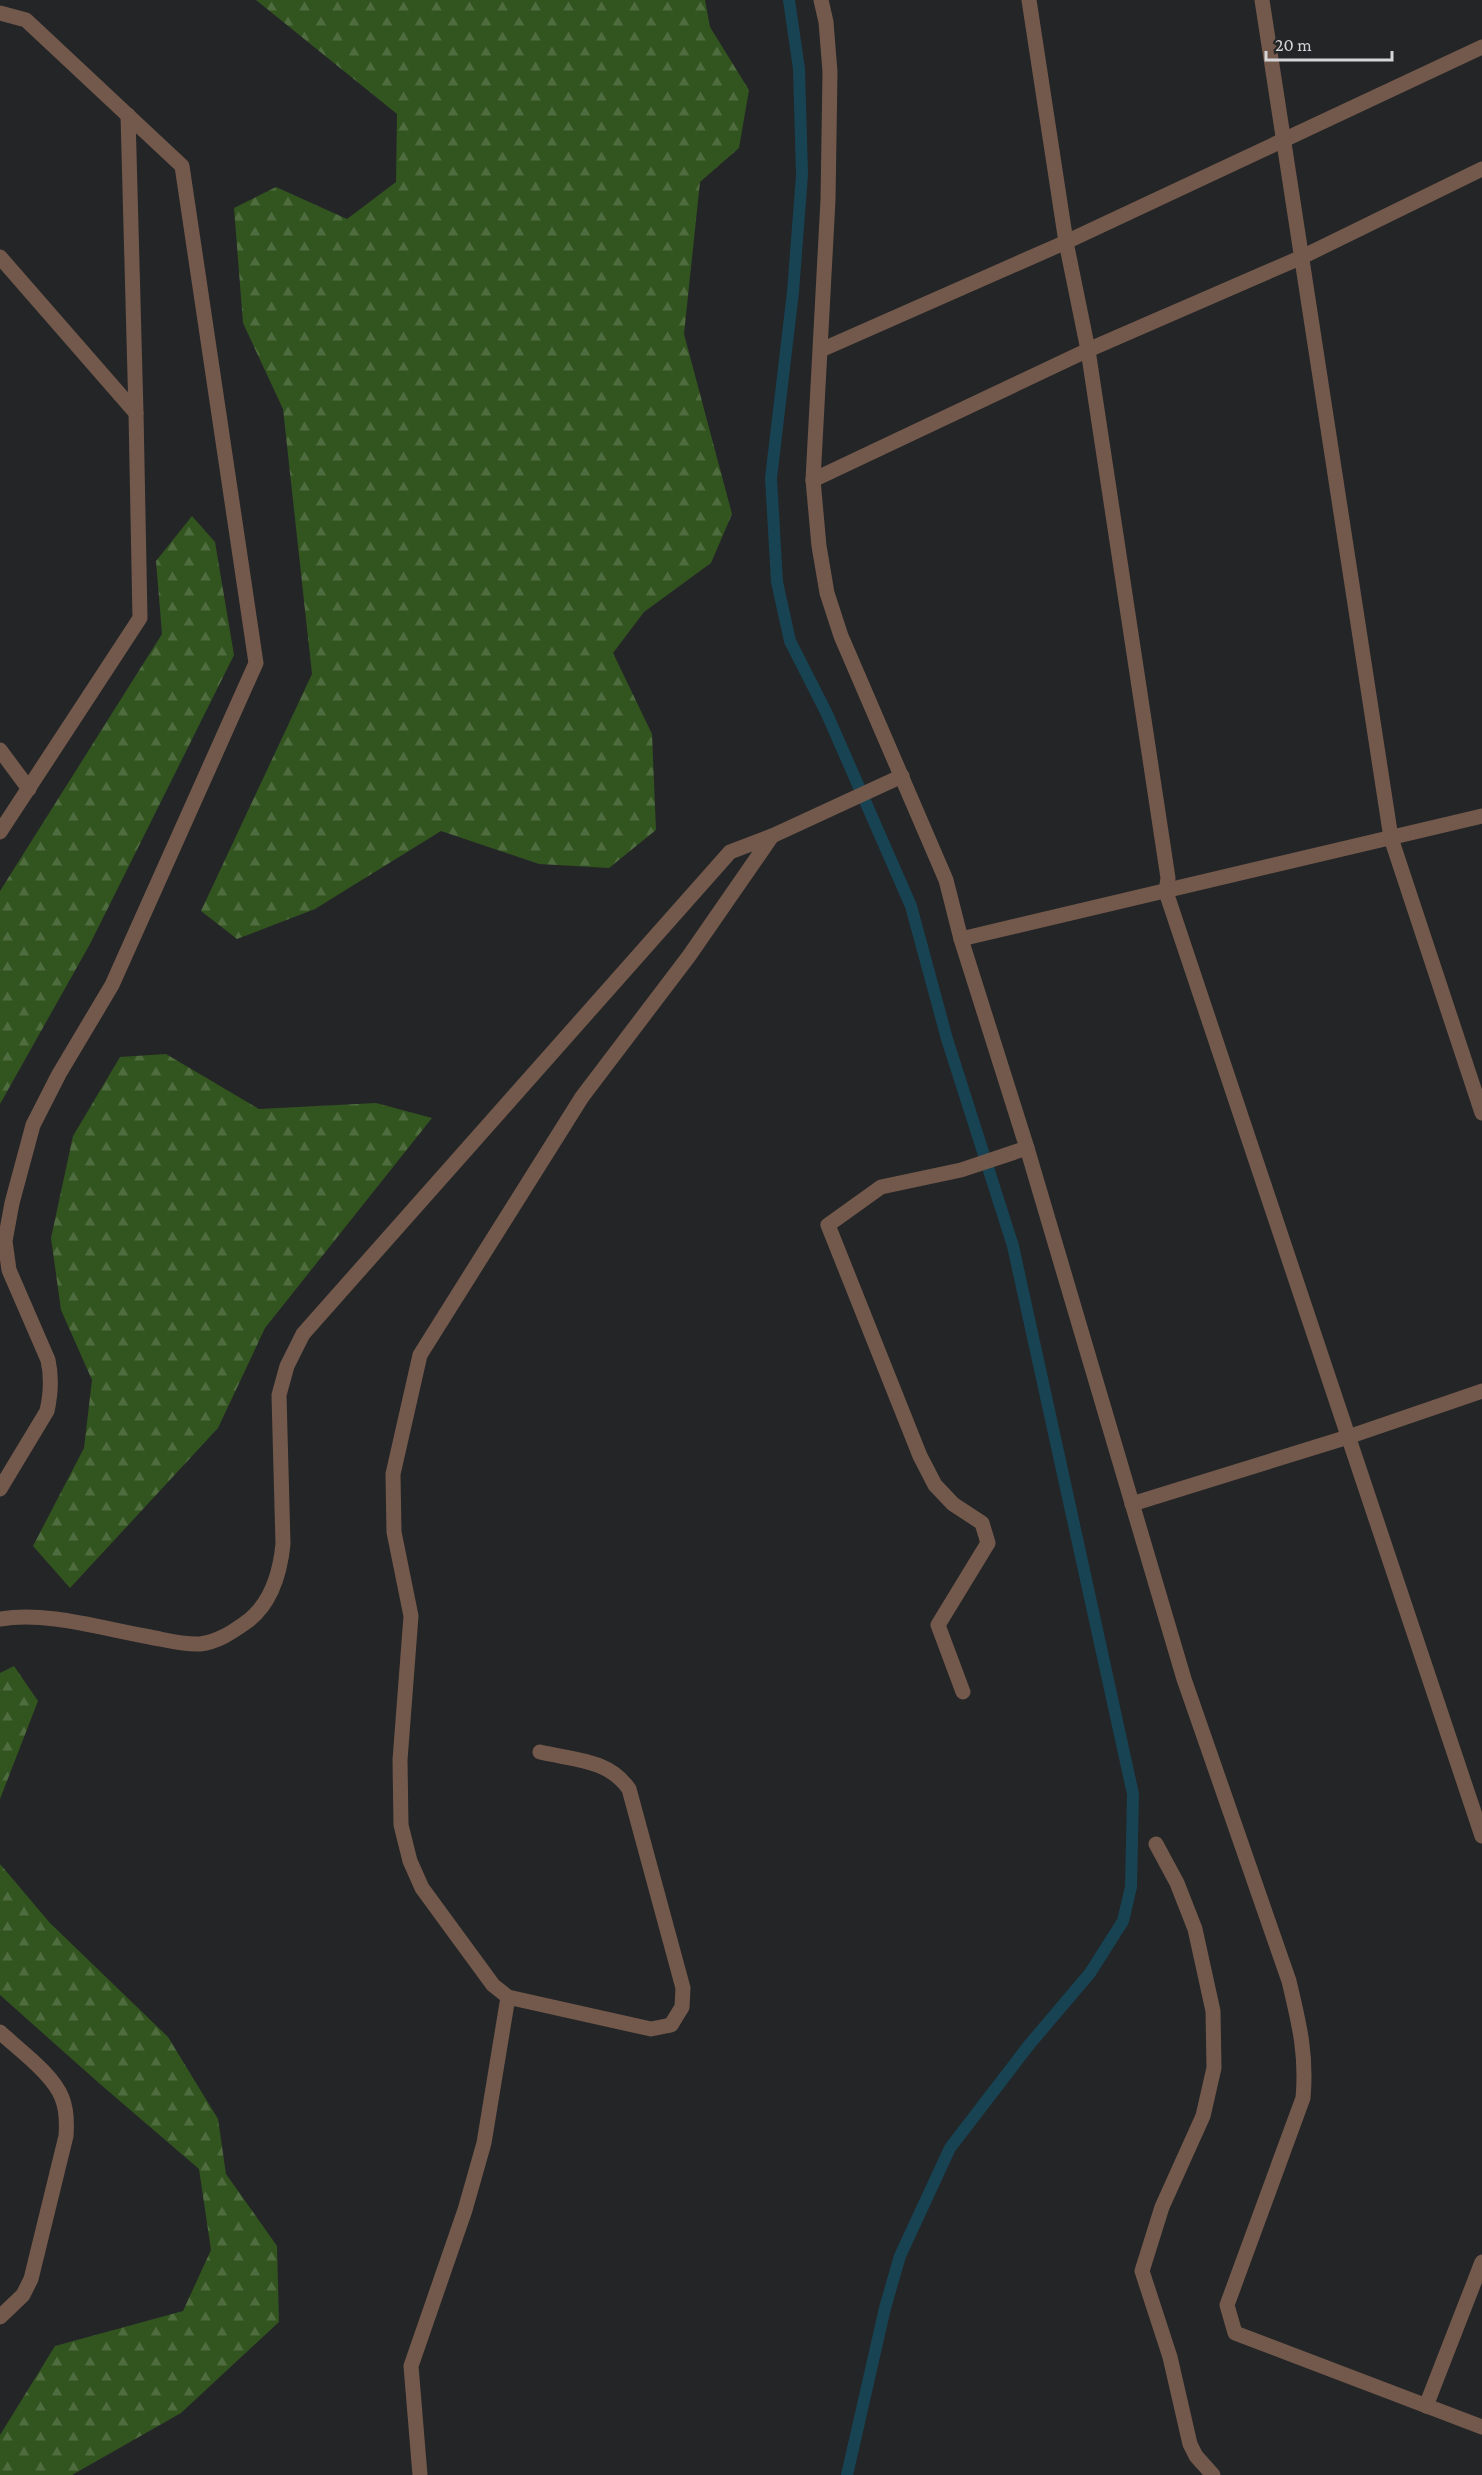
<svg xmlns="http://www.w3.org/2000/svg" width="1482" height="2475" viewBox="0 0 1482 2475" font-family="'Crimson Pro',serif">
<defs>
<pattern id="forest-firs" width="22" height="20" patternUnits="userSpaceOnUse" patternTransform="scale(1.5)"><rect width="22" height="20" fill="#32541f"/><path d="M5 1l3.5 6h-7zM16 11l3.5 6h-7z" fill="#4f6c3f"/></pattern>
</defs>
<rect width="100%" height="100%" fill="#242527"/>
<g fill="url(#forest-firs)">
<path d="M256,0h449l5,27 39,63 -10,58 -39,34 -16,152 48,180 -21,49 -67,49 -31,41 39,81 4,96 -47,38 -70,-4 -98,-33 -126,78 -78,30 -36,-28 111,-237 -29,-265 -40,-86 -9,-115 42,-21 71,32 49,-37 1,-68z"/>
<path d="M192,516l23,26 19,113 -144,289 -90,160v-213l162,-257 -6,-73z"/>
<path d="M166,1054l93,55 117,-6 56,15 -167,210 -47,100 -148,160 -37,-42 51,-98 8,-68 -31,-70 -10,-72 22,-102 47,-79z"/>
<path d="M14,1666l24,35 -38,98v-126z"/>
<path d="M0,1864l50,59 118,114 50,82 8,55 51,72 2,76 -98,91 -109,62h-72v-40l55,-89 128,-35 28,-61 -12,-81 -99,-85 -100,-89z"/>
</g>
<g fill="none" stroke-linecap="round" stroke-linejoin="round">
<path stroke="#184353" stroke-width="12" d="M789,0l10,69 3,106 -9,117 -22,186 6,104 13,59 37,73 84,192 36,133 66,207 120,548 -2,93 -8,34 -33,52 -61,72 -79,103 -50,108 -15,52 -38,167"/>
<g stroke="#73594c" stroke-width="15">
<path d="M821,0l5,22 4,50 -2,128 -15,280 6,66 8,47 14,43 105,244 15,59 66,209 157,531 105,302c10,42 18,73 14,117l-76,207 8,28 247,94"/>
<path d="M1029,0l37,242 22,108 80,528 -2,14 316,944"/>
<path d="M1262,0l129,838"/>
<path d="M0,13l26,7 156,146 74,497 -144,322 -53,89 -26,51 -21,78 -7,38 4,29 39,90c4,18 3,33 -1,51l-47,78"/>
<path d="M128,115l8,298"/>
<path d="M0,257l136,156 4,205 -140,214"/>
<path d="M821,350l245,-108 416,-195"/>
<path d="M813,480l275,-130 214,-93 180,-88"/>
<path d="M0,750l29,39"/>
<path d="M961,939l521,-123"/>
<path d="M1132,1504l216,-67 134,-46"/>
<path d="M0,1619c47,-8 103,10 150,18 16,3 33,8 50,7 17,-2 31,-11 45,-21 26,-18 35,-49 38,-79l-4,-149 8,-29 16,-32 427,-482 42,-16 130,-60"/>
<path d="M963,1692l-25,-67 50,-82 -6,-20 -29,-19 -18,-19 -15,-29 -92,-231 53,-38 80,-17 66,-22"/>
<path d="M540,1752c34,8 68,7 89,37l54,199 -1,19 -11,18 -20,4 -143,-32 -15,-12 -71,-97 -12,-27 -9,-36 -1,-65 11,-144 -17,-84 -1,-58 27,-119 162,-258 107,-141 83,-120"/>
<path d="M1156,1844l21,39 18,46 18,82 1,57 -11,48 -41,91 -20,64 28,86 20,87 6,12 17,19"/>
<path d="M0,2032c18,17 54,43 62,66 5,12 5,24 4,38l-35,143 -8,16 -23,22"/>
<path d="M1426,2406l56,-144"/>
<path d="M420,2475l-9,-109 54,-156 19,-67 24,-146"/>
</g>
<path stroke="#73594c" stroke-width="15" d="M1391,838l91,275"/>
</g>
<path d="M1266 51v9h126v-9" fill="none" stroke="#d5d5d7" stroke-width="3"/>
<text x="1275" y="51" font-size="18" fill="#d5d5d7" stroke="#242527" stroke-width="4.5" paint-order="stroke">20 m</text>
</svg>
